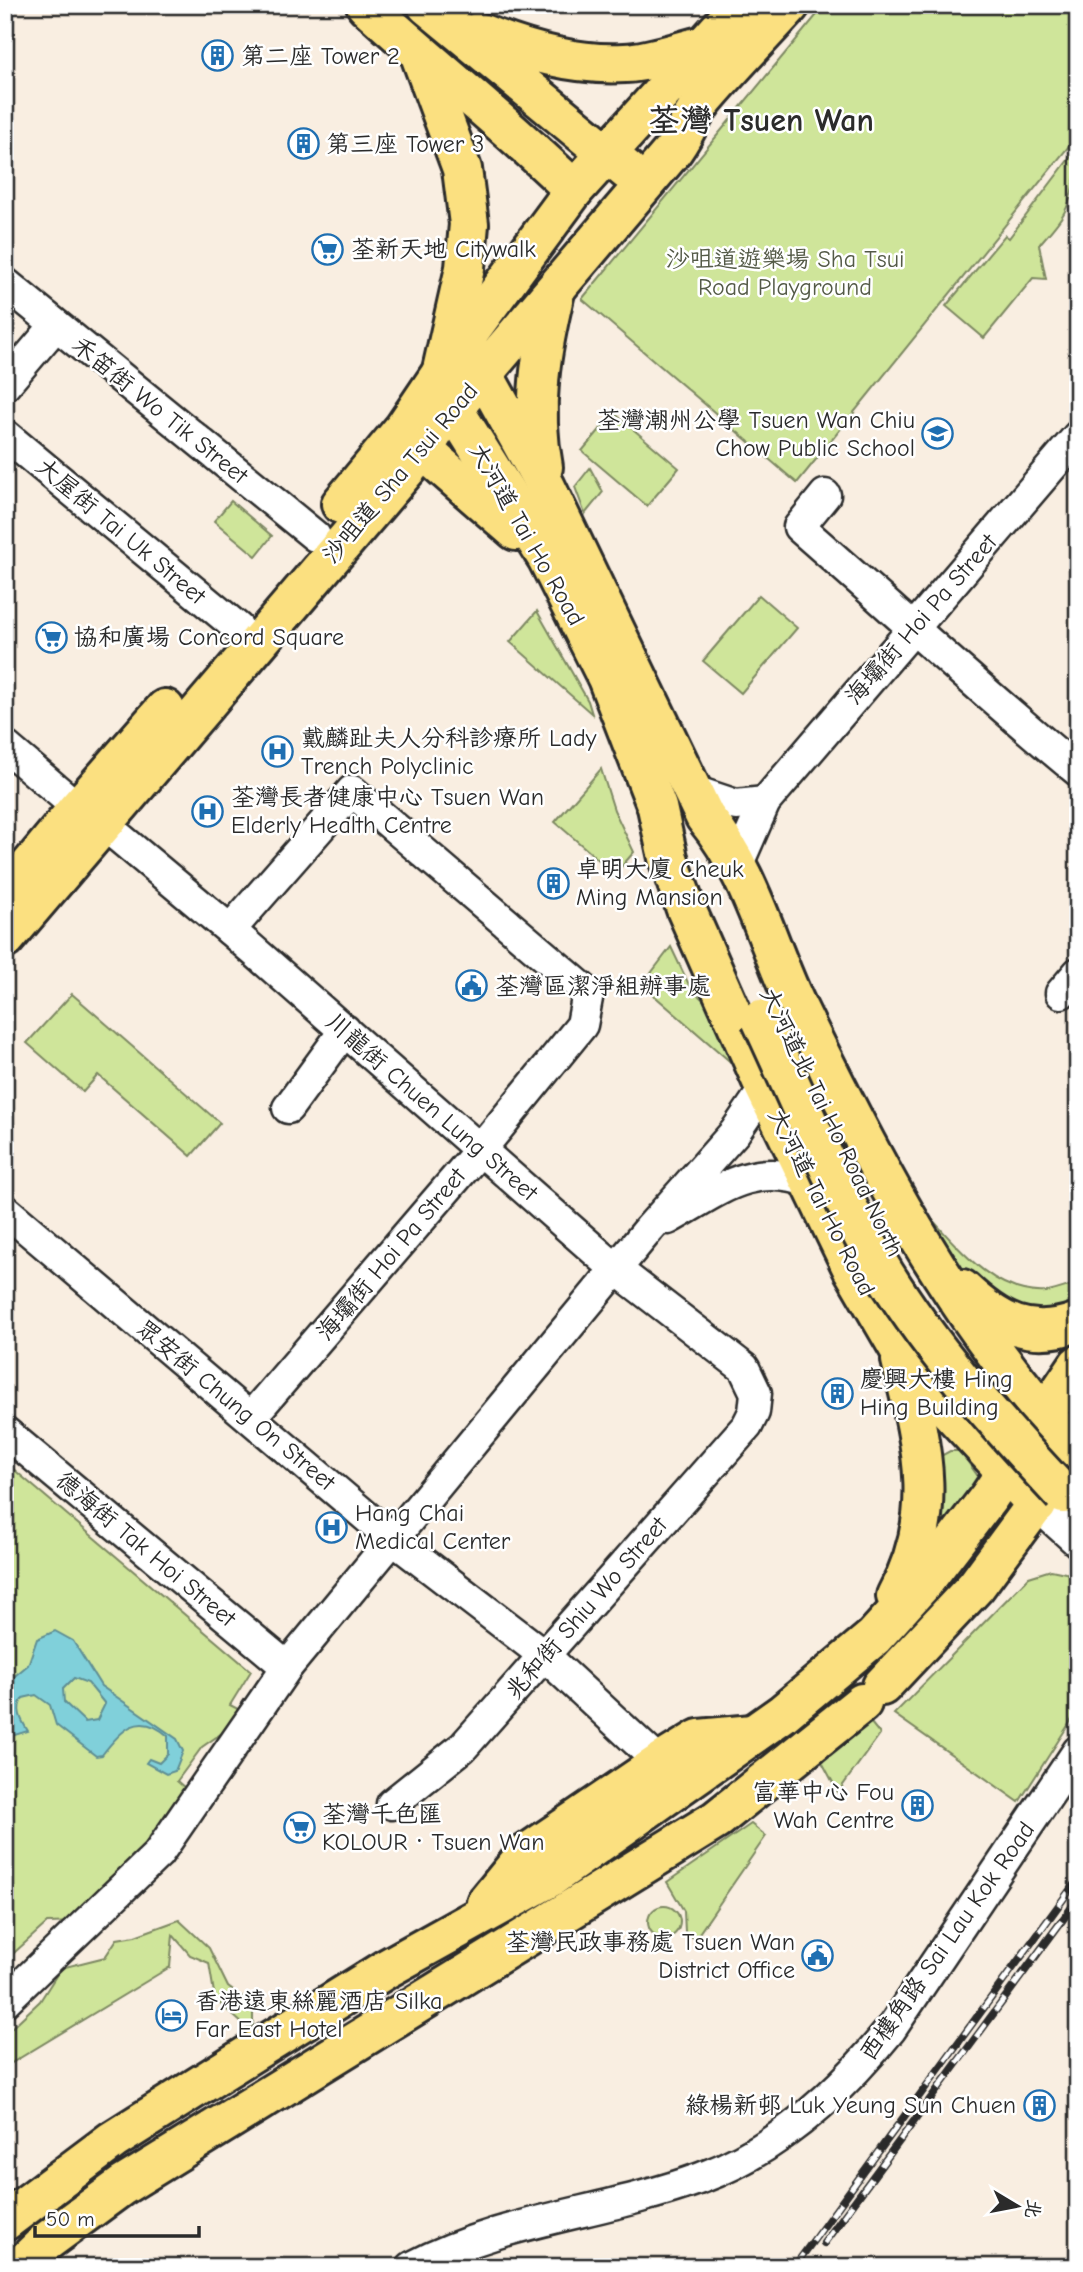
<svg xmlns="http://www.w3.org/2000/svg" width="1083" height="2272" viewBox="0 0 1083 2272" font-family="'Comic Neue','LXGW WenKai TC',sans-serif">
<rect width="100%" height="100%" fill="#f9eee1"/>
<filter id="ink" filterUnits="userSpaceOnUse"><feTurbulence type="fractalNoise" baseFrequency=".0143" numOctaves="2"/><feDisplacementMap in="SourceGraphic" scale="14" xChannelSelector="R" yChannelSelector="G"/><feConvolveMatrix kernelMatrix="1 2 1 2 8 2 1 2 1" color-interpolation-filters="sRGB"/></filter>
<g filter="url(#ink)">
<g fill="#cfe59a" stroke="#7d8862" stroke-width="2">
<path d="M825,5h253v130l-281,348 -215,-184z"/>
<path d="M1078,147c0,16 -5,51 -14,66 -6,11 -17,22 -25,32l7,34 -13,-1 -49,60 -38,-32 59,-71 4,3z"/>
<path d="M614,413l65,55 -32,38 -65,-55z"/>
<path d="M590,468l13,24 -18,22 -10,-27z"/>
<path d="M231,501l41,35 -16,20 -42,-35z"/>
<path d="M759,595l38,33 -56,65 -38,-32z"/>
<path d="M537,611l51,90 4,13 -82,-72z"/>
<path d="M601,769l13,41 20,42 -19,22 -60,-52z"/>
<path d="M671,947l20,42 29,26 14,50 -92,-80z"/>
<path d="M72,994l148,129 -29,33 -93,-81 -15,17 -56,-49z"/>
<path d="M911,1196c36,37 77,100 135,96 10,-1 22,-6 32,-9v25l-32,12 -63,-23 -56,-72z"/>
<path d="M950,1451h10l22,31 -42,58 -3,-82z"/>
<path d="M5,1462l246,209 -21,34 12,6 -20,22 -20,14 -25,34 16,14 -52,53 -22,31 -9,42 -63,2 -42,38z"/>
<path d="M1051,1570l19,4 8,5v131l-59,92 -125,-88 135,-137z"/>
<path d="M867,1718l13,16 -42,58 -16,-30z"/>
<path d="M751,1824l15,12 -71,103 -10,-7 -1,-21 -17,-29z"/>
<circle cx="664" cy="1922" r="16"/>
<path d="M179,1920l30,28 19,39 25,18v20l-8,1 -30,-27 -6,-36 -19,-8 -17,-20 -3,32 -165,100v-33l35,-33 21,-33 44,-11 12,-18 18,-3z"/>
</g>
<path fill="#80d0da" stroke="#5e8e94" stroke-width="2" fill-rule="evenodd" d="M55,1631l18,10 28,45 76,53 6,12 -8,20 -9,3 -20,-11 3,-4 10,4 9,-9v-18c-29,-26 -47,-6 -66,19l-6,1 -40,-31 -6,-20 -14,-10 -13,3c-8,11 -2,22 5,33l-17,5 -6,9v-61l23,-19 9,-26zM74,1678l14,5 17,21 -8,16 -12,2 -21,-20 -1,-13z"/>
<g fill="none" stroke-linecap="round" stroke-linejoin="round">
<defs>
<g id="minor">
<path d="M5,283l310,253"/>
<path d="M5,385l51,-60"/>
<path d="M5,435l233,193"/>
<path d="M825,495l-26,32c93,81 183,165 279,244"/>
<path d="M5,746l73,62"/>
<path d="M694,791l42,14 29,-3"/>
<path d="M102,823l128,107 387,340 127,98 12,25 -2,19 -7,14 -284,321 -71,57"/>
<path d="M737,866l28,-64 313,-366"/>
<path d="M230,930l122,-139 236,202 -6,32 -101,124 -230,268"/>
<path d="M1061,993l17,-20"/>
<path d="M288,1108l57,-78"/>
<path d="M5,1210l389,330 150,115 116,108"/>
<path d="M668,1219c51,-28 82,-58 142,-37"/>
<path d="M5,1432l282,235"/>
<path d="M1037,1505l41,37"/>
<path d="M5,2001l153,-147 129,-187 362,-438 86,-97 30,-44"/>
<path d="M412,2267c91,-48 194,-54 289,-89 76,-28 140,-87 190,-149l187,-278"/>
</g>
<g id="major">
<path d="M366,5c69,63 142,120 208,185"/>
<path d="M427,5l201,166"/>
<path d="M478,32c46,19 96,34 147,31 26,-1 54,-12 80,-18"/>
<path d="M420,55l42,114 7,55 -4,44 -25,111 13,29 94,150 60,120 50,129 11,51 18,51 79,179 87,180 46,79 48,60 91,98"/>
<path d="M464,339l82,148 159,330c46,55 63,131 94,194 76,156 156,310 276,437"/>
<path d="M423,450l93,81"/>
<path d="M543,467c-12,-61 -2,-116 12,-175"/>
<path d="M341,504l63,-76 60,-89 110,-149 167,-185"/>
<path d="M5,896l73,-88 87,-99"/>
<path d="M5,939l418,-489 13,-21 235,-276c14,-17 20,-38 34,-55 27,-32 57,-62 85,-93"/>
<path d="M962,1289c36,34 67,51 116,33"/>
<path d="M896,1596c45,-82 26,-151 5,-236"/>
<path d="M882,1686l94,-100 75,-102"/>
<path d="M486,1903l40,-49 134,-91 39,-24 54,-5"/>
<path d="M5,2221l108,-81 108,-68 165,-103 165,-92 231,-163 92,-77 50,-55 65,-85 89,-132"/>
<path d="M20,2267l27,-26 75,-55 594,-366 146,-117"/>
</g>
</defs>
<use href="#minor" stroke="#2b2b2b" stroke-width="35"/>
<use href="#major" stroke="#2b2b2b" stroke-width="44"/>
<use href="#minor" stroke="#fff" stroke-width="30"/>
<use href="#major" stroke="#fbe080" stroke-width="38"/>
<defs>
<g id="rail">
<path d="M824,2243l254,-344"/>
<path d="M794,2267l284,-388"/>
</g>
</defs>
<use href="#rail" stroke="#2b2b2b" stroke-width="8"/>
<use href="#rail" stroke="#fff" stroke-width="5" stroke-dasharray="16" stroke-linecap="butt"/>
<defs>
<path id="major-bridge" d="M761,1019c37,79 70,161 113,237 51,88 120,164 189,238"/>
</defs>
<use href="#major-bridge" stroke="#2b2b2b" stroke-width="44" stroke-linecap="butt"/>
<use href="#major-bridge" stroke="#fbe080" stroke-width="38"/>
</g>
</g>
<defs>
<symbol id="building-ring" viewBox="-11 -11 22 22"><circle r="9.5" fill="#fff" stroke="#1f6fb2" stroke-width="1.5"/><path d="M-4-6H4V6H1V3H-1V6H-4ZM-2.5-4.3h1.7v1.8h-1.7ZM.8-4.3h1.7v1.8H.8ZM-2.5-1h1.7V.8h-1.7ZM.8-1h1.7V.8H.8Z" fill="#1f6fb2"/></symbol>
<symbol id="supermarket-ring" viewBox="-11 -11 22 22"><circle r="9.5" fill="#fff" stroke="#1f6fb2" stroke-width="1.5"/><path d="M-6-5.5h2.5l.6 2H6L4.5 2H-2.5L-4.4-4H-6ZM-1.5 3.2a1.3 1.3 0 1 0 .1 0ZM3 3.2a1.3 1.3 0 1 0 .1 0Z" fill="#1f6fb2"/></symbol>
<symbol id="school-ring" viewBox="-11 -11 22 22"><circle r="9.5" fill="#fff" stroke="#1f6fb2" stroke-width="1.5"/><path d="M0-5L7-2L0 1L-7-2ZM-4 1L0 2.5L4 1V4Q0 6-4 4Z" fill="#1f6fb2"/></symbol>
<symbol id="hospital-ring" viewBox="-11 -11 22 22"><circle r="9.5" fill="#fff" stroke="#1f6fb2" stroke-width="1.5"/><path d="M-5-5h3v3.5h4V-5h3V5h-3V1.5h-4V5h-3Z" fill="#1f6fb2"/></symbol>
<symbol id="civic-ring" viewBox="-11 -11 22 22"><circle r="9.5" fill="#fff" stroke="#1f6fb2" stroke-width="1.5"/><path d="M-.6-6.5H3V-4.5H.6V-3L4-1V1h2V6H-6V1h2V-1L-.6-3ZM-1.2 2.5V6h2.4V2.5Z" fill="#1f6fb2"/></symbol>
<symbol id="hotel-ring" viewBox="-11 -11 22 22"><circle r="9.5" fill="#fff" stroke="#1f6fb2" stroke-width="1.5"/><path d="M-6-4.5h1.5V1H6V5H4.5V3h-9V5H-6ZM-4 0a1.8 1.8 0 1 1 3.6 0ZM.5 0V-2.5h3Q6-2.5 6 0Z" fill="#1f6fb2"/></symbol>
</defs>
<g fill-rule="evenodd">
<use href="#building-ring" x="200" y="38" width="35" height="35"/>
<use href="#building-ring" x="286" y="126" width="35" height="35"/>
<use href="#supermarket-ring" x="310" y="232" width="35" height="35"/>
<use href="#school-ring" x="920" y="416" width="35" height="35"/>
<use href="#supermarket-ring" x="34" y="620" width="35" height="35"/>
<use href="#hospital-ring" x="260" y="734" width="35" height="35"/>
<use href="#hospital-ring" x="190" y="794" width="35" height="35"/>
<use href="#building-ring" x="536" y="866" width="35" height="35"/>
<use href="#civic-ring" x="454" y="968" width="35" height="35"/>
<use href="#building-ring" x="820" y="1376" width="35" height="35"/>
<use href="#hospital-ring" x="314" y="1510" width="35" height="35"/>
<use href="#building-ring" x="900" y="1788" width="35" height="35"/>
<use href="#supermarket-ring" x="282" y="1810" width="35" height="35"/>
<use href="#civic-ring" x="800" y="1938" width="35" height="35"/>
<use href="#hotel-ring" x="154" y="1998" width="35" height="35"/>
<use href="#building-ring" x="1022" y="2088" width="35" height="35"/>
</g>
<g text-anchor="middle" stroke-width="5" stroke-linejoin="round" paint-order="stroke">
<g font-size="24" fill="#2b2b2b" stroke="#fff" text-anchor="start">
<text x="241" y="64">第二座 Tower 2</text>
<text x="326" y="152">第三座 Tower 3</text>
<text x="351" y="257">荃新天地 Citywalk</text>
<text x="915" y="428" text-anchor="end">荃灣潮州公學 Tsuen Wan Chiu<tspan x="915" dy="28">Chow Public School</tspan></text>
<text x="74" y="645">協和廣場 Concord Square</text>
<text x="301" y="746">戴麟趾夫人分科診療所 Lady<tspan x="301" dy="28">Trench Polyclinic</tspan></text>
<text x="231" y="805">荃灣長者健康中心 Tsuen Wan<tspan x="231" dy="28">Elderly Health Centre</tspan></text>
<text x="576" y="877">卓明大廈 Cheuk<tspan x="576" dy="28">Ming Mansion</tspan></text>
<text x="495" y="994">荃灣區潔淨組辦事處</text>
<text x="860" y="1387">慶興大樓 Hing<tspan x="860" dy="28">Hing Building</tspan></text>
<text x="355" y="1521">Hang Chai<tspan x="355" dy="28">Medical Center</tspan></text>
<text x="894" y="1800" text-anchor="end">富華中心 Fou<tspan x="894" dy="28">Wah Centre</tspan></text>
<text x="322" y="1822">荃灣千色匯<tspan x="322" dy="28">KOLOUR‧Tsuen Wan</tspan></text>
<text x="795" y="1950" text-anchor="end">荃灣民政事務處 Tsuen Wan<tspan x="795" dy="28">District Office</tspan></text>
<text x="195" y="2009">香港遠東絲麗酒店 Silka<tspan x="195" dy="28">Far East Hotel</tspan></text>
<text x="1016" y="2113" text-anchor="end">綠楊新邨 Luk Yeung Sun Chuen</text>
</g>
<g font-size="24" fill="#545a47" stroke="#fff">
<text x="785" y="267">沙咀道遊樂場 Sha Tsui<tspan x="785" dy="28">Road Playground</tspan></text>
</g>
<g font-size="24" fill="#2b2b2b" stroke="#fff">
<text transform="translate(160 410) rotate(39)" y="8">禾笛街 Wo Tik Street</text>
<text transform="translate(400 473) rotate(-50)" y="8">沙咀道 Sha Tsui Road</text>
<text transform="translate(121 531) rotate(40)" y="8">大屋街 Tai Uk Street</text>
<text transform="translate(527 534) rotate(60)" y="8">大河道 Tai Ho Road</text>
<text transform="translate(921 619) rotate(-49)" y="8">海壩街 Hoi Pa Street</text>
<text transform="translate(432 1107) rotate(41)" y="8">川龍街 Chuen Lung Street</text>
<text transform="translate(832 1122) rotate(64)" y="8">大河道北 Tai Ho Road North</text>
<text transform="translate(822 1202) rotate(63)" y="8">大河道 Tai Ho Road</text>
<text transform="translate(391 1254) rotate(-50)" y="8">海壩街 Hoi Pa Street</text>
<text transform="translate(236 1405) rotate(40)" y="8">眾安街 Chung On Street</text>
<text transform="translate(146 1549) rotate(40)" y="8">德海街 Tak Hoi Street</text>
<text transform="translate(586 1608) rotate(-49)" y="8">兆和街 Shiu Wo Street</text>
<text transform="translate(947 1941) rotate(-55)" y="8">西樓角路 Sai Lau Kok Road</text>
</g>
<g font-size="32" font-weight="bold" fill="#2b2b2b" stroke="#fff">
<text x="761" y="131">荃灣 Tsuen Wan</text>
</g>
</g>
<rect width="1083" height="2272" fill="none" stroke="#fff" stroke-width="28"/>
<rect x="14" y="14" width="1055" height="2244" fill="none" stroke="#2b2b2b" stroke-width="2.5" filter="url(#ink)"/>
<g transform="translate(1017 2206) rotate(100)" stroke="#ffffff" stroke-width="5" paint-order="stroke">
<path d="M0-5L12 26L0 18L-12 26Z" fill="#2b2b2b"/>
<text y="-10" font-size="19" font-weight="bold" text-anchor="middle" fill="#2b2b2b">北</text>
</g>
<path d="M35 2226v10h164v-10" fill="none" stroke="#2b2b2b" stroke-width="3.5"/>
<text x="46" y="2226" font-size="21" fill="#2b2b2b" stroke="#ffffff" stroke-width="5" paint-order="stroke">50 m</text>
</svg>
